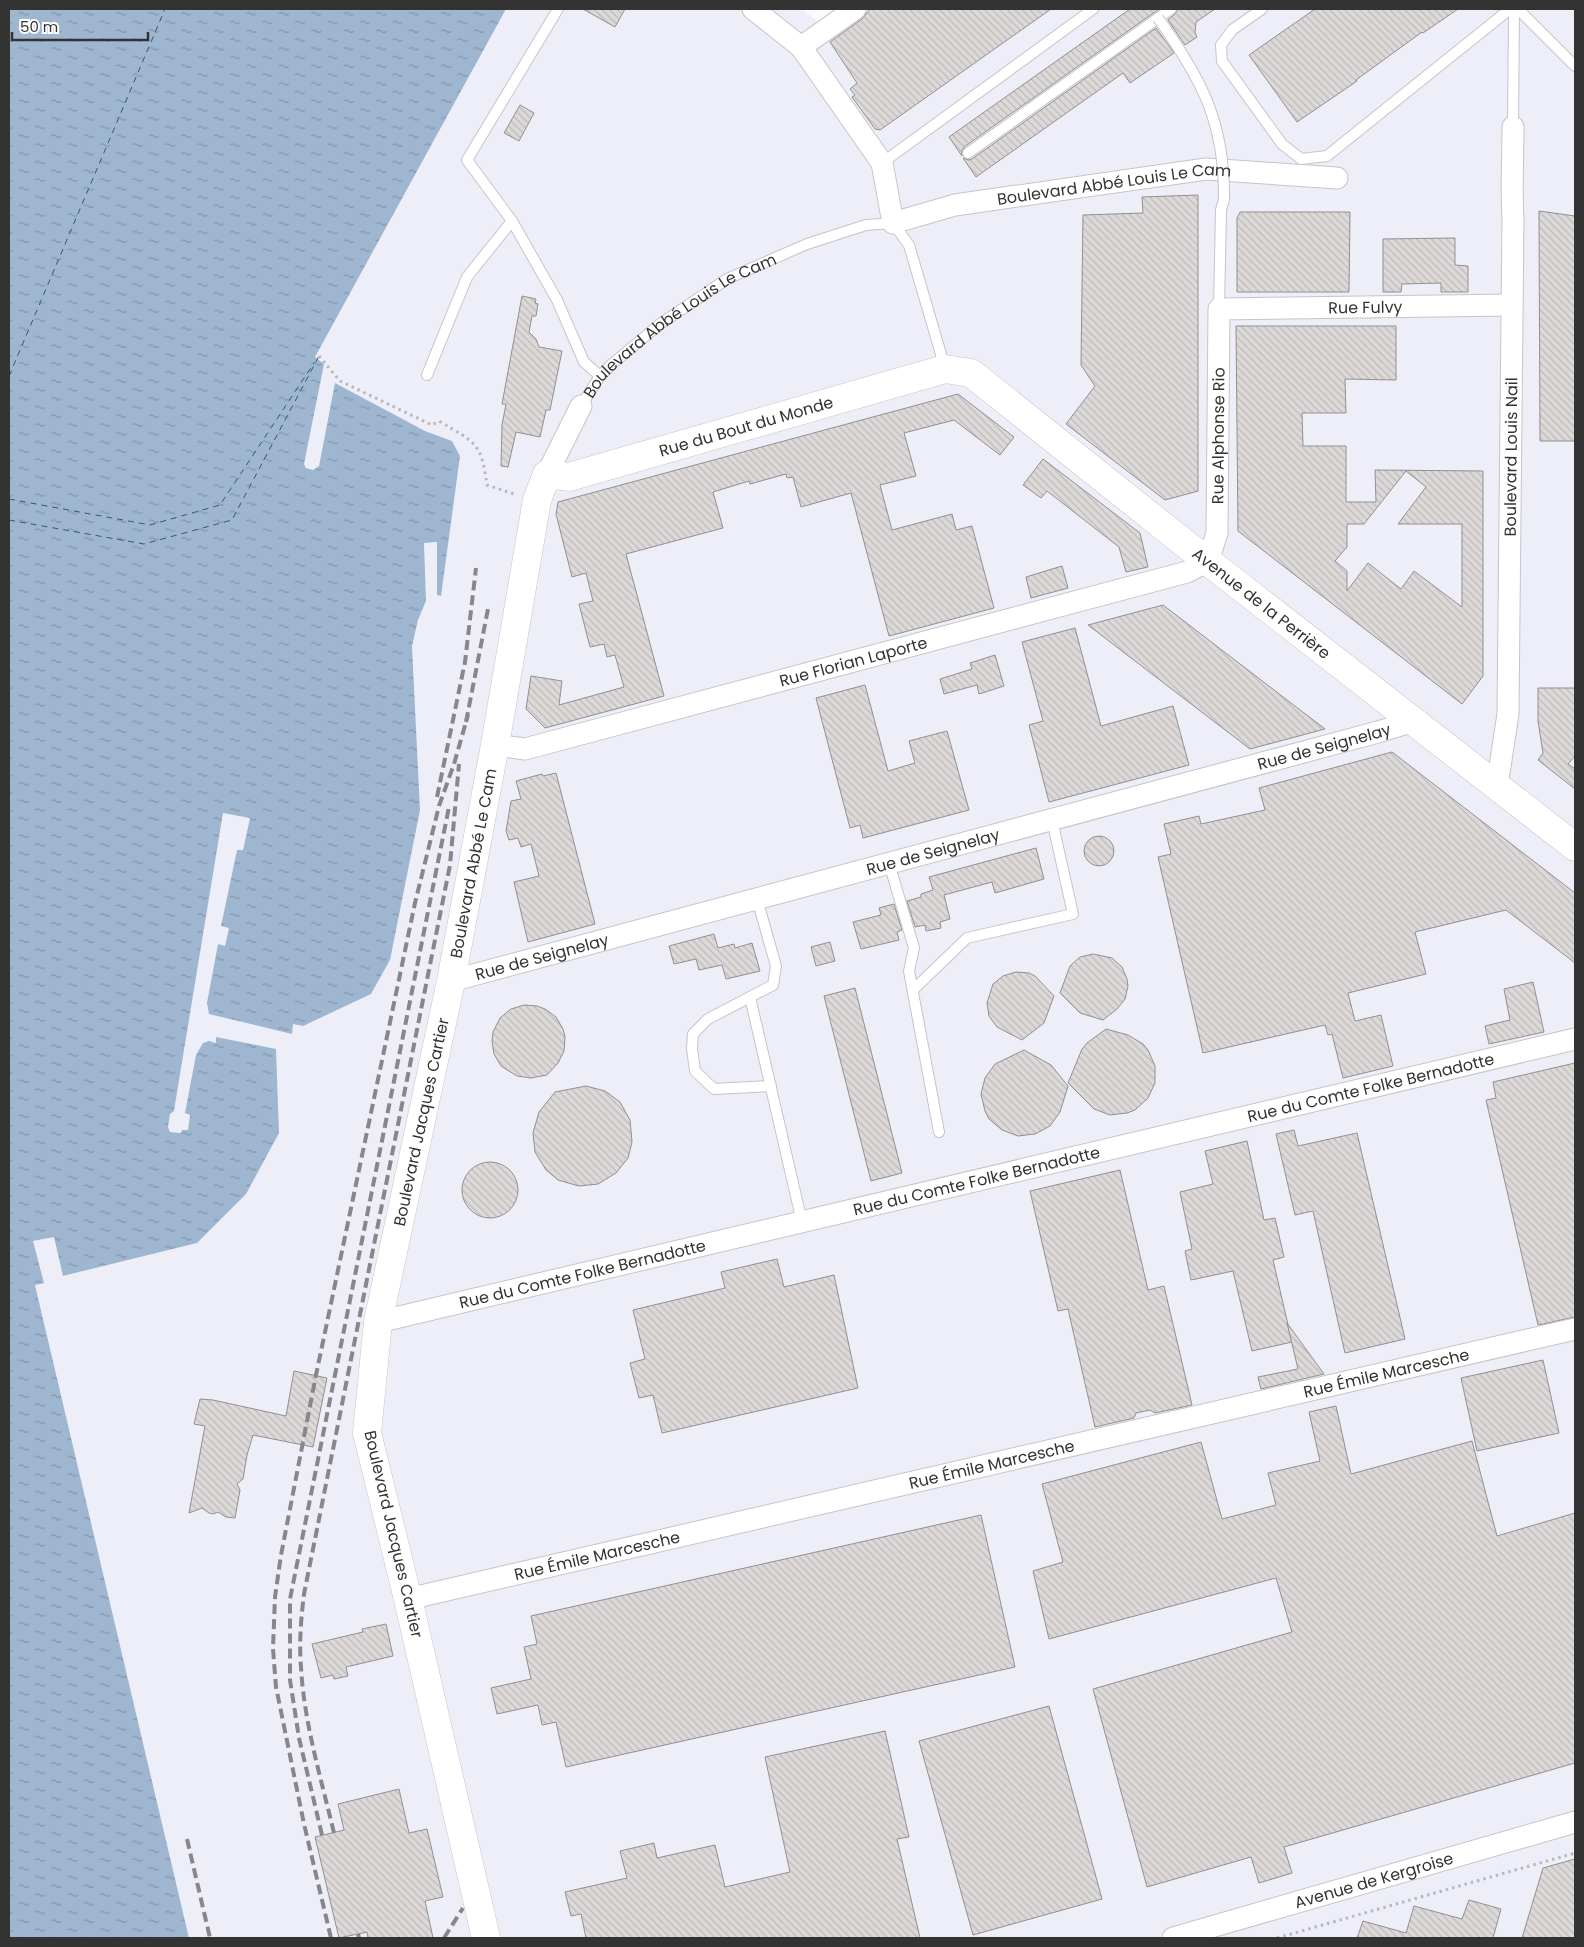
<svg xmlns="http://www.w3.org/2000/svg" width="1584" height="1947" viewBox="0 0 1584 1947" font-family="Poppins,sans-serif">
<defs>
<pattern id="water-ripples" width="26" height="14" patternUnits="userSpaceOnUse" patternTransform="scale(1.25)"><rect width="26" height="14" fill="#9fb6d0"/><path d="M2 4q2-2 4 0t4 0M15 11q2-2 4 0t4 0" fill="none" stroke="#8295aa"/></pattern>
<pattern id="building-back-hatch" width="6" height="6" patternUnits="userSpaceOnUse" patternTransform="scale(1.25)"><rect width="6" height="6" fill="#dcd9d8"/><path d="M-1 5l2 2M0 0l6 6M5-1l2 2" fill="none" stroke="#bdbbba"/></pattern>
</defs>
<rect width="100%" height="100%" fill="#fbfbfe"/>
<path fill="#eeeef9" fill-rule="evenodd" d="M506,9h296l16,13 19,-13h738v1929h-1386l-154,-653 9,-2 -11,-42 21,-4 10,39 133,-33 43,-201 -24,-4v5l-31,70 5,2 -2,15 -7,3 -11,-1 -2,-5 2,-13 4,-3 49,-298 11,2 186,-5 -8,-164 6,-26 8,-19 -2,-58 13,-1v52l15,-153 -27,-10 -90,-47 -16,82 -6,4 -7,-2 -2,-4 11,-107zM250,818l43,206 -1,9 -75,-89 8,2 4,-18 -8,-2 16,-76h6z"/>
<path fill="url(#water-ripples)" d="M9,9h497l-191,348 9,7 -20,100 2,4 7,2 6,-4 16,-83 90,48 27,10 8,15 -19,140 -4,-1v-53l-13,1 2,58 -8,19 -6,26 8,164 -30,150 -19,34 -68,32 -10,-2 -1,10 -83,-20 -2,-11 11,-59 7,2 4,-18 -8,-2 16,-76h6l7,-32 -27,-5 -49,298 -4,3 -2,13 2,5 11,1 1,-3h6l2,-15 -5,-2 11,-58 7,-12 6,-2 7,2v-6l60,12 3,84 -33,61 -49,49 -134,33 -9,-39 -21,4 11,42 -9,2 154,653h-180z"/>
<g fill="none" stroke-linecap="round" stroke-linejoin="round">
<g stroke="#32557a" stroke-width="1" stroke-dasharray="6 5" stroke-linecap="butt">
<path d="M9,376l156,-367"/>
<path d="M9,499l141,26 70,-20 94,-142"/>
<path d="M9,520l135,24 88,-24 87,-164"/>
</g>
</g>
<g fill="url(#building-back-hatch)" stroke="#928f8f" fill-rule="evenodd">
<path d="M583,9h42l-10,18z"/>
<path d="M870,9h181l-171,121 -5,-1 -23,-32 3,-2 -5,-6 7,-6 -27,-41 32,-23z"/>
<path d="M1130,9h29l-195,138 -2,4v5l-13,-19z"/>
<path d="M1178,9h37l-19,13 -1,11 2,4 -12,8 -17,-25 7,-6z"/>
<path d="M1315,9h143l-35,24 -1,-1 -66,48 1,1 -60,41 -48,-67z"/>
<path d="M1156,28l18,25 -44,30 -7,-10 -147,104 -13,-19 5,2 4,-1z"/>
<path d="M520,105l14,8 -15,28 -15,-8z"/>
<path d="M1198,195v296l-33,9 -99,-76 29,-38 -14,-21 2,-150 60,-2 -1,-16z"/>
<path d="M1539,211l36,5v225h-35z"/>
<path d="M1240,212h110l-1,80h-112v-74z"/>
<path d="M1455,238v27l13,1v26h-27v-9l-39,1 -1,8h-18v-53z"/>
<path d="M522,296l14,3 -1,4 3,1 -2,12h-4l-3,16 7,7 3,8 23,4 -12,59h-4l-6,27 -24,-5 -8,35 -7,-1 1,-41 4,-21h-4z"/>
<path d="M1236,326h160v54l-51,-1 1,34h-44l1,33h43v56h30l-1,-32 108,1v205l-21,28 -224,-173zM1406,471l20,16 -28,37h64v83l-48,-36 -13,18 -33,-26 -21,28v-20l-12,-10 12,-14v-23h17z"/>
<path d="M958,394l56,43 -14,18 -46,-35 -50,13 12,43 -36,9 12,45 60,-16 4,16 16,-4 22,82 -105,28 -38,-143 -50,14 -8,-30 -6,1 -1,-4 -36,10 -1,-3 -36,11 10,36 -97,26 38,142 -119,32 -19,-19 5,-33 31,5 -3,24 65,-18 -9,-32 -8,2 -3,-13 -14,3 -11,-43 14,-3 -7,-28 -14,4 -16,-63 2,-12z"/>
<path d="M1043,459l97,74 8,34 -22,5 -7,-25 -72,-56 -6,7 -18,-13z"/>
<path d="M1062,566l6,22 -37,10 -5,-21z"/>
<path d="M1163,605l162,124 -75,20 -162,-124z"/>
<path d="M1075,628l26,98 72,-20 16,59 -140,37 -20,-77 14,-4 -21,-79z"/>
<path d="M995,655l9,31 -25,8 -2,-9 -33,9 -4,-15 32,-10 -2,-6z"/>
<path d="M865,685l23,86 27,-8 -6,-22 38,-10 22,79 -106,28 -3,-13 -10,3 -34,-130z"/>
<path d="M1538,688h37v68l-7,8 7,5v20l-37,-29 5,-7 -5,-32z"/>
<path d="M1392,752l183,141v70l-69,-53 -91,22 11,42 -78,19 7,28 26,-6 12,51 -50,12 -11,-44 -4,1 -3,-10 -122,28 -45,-196 13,-3 -7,-30 35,-8 2,8 64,-14 -6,-22z"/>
<path d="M556,773l39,151 -67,18 -14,-60 25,-6 -8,-32 -10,3 -3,-9 -9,2 -3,-9 5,-30 10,-2 -5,-18 26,-7 1,2z"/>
<circle cx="1099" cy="851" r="15"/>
<path d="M1036,848l8,31 -49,14 -3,-11 -48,13 6,24 -10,3 1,6 -15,3 -1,-6 -10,2 -8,-26 14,-4v-3l12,-4 -4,-13z"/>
<path d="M894,904l8,26 -5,2 2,8 -38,9 -8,-27 28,-7 -2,-7z"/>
<path d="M714,934l4,14 16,-4 1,4 17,-5 8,28 -34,8 -4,-14 -23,5 -3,-11 -22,5 -5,-18z"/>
<path d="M830,942l5,19 -19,5 -5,-19z"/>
<path d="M1093,954l19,4 10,9 5,12 1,7 -3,13 -8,10 -14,11 -23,-7 -20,-20 10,-27 10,-9z"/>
<path d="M1016,972l13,1 6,3 19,20 -10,27 -22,17 -25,-13 -8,-11 -2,-13 6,-19 10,-8z"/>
<path d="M1533,982l11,50 -55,12 -4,-18 25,-6 -6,-31z"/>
<path d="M855,988l47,185 -31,8 -47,-185z"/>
<path d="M524,1005l13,1 8,3 11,8 7,12 2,8 -1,14 -6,12 -11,12 -16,3 -14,-2 -16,-10 -7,-12 -2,-13 1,-9 7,-14 11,-9z"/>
<path d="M1106,1029l22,6 15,9 5,6 7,16v17l-7,15 -13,12 -8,3 -17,2 -16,-6 -26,-26 14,-34 5,-6z"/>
<path d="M1024,1050l27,15 17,21 -8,26 -10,14 -15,8 -17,2 -16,-6 -13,-11 -4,-8 -4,-17 4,-16 10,-14z"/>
<path d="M1575,1063v254l-37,8 -52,-225 10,-2 -3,-16z"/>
<path d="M586,1086l19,5 15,11 10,18 2,22 -4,16 -12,15 -18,11 -19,2 -21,-6 -12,-10 -11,-18 -2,-19 6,-21 16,-20z"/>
<path d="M1294,1130l4,16 59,-13 48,206 -60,14 -32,-142 -18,4 -19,-81z"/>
<path d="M1247,1141l17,79 11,-2 9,39 -11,3 19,82 -40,9 -19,-80 -42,9 -6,-29 7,-2 -12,-57 33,-8 -8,-33z"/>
<circle cx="490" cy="1190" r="28"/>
<path d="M1120,1170l28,120 16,-4 28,119 -37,8 -5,-3 -14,3 -2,5 -39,9 -27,-118 -10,2 -28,-120z"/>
<path d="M777,1259l7,28 50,-12 24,113 -196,45 -9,-38 -14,3 -9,-35 15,-4 -12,-49 92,-22 -4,-16z"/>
<path d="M1287,1323l37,51 -63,15 -3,-12 40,-8z"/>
<path d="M1543,1360l16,73 -82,18 -16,-73z"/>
<path d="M294,1371l33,7 -14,69 -60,-12 -6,20 -4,24 -6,5 3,6 -5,28 -9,-1 -8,-5 -5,2 -4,-1 -7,-5 -13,5 16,-87 -11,-2 6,-25 13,1 73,16z"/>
<path d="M1336,1406l15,68 121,-33 25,95 78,-23v250l-291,84 8,26 -33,10 -8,-26 -104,30 -54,-198 199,-57 -16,-54 -227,61 -16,-68 30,-9 -21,-78 159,-42 21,77 54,-14 -8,-32 52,-12 -11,-49z"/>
<path d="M981,1515l34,152 -449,100 -10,-45 -14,3 -4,-20 -41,9 -6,-26 40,-9 -7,-32 13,-3 -6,-28z"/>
<path d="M386,1624l7,32 -47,11 2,9 -14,3 -1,-4 -12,3 -9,-34 51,-12 -1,-3z"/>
<path d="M1049,1706l53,193 -129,36 -54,-194z"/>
<path d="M885,1731l24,106 -12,2 23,99h-334l-5,-24 -10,2 -6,-24 62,-14 -7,-27 34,-8 3,15 58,-13 10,42 65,-15 -25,-115z"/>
<path d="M399,1789l10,44 18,-4 16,68 -18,4 8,37h-65l-1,-6 -28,6 -24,-101 29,-7 -6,-26z"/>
<path d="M1575,1859v79h-53l21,-70z"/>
<path d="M1469,1900l32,9 -8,29h-136l6,-17 43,12 8,-27 48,13z"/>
</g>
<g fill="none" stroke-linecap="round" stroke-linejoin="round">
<defs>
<g id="lane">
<path d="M558,9l-91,151 45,61 45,79 27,62 16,14"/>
<path d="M1262,9l-30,21 -11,15 1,16 60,83 19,15 26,-3 183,-147"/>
<path d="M1518,9l57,57"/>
<path d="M1513,127l1,-118"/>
<path d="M968,153l203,-144"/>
<path d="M882,163l211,-154"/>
<path d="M1219,309l2,-99 3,-11"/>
<path d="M427,375l40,-98 45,-56"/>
<path id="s1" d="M581,406l19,-30 12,-12 48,-40 67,-45 80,-35 59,-19 27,-2 16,22 36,123"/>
<path d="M889,863l25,85 -5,23 30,161"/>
<path d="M757,899l19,67 -3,19 -65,34 -15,15 -1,14 3,23 19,18 57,-3"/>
<path d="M913,990l54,-52 106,-24 -21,-94"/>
<path d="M750,997l52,225"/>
</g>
<g id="street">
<path id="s2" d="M753,9l48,38 81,116 11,60 62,-18 251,-36 131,9"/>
<path d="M801,47l54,-38"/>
<path d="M547,474l34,-68"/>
<path id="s3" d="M495,745l30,4 662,-177 21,-11 9,-28 2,-224 293,-4"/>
<path id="s4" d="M1497,786l11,-72 5,-496c-2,-30 0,-60 0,-91"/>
<path id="s5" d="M451,981l927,-249 36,-11"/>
<path id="s6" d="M378,1322l1197,-283"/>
<path id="s7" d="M408,1599l1167,-270"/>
<path id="s8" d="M1173,1938l402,-116"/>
</g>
<g id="secondary">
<path id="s9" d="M486,1938l-78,-339 -41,-166 11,-111 73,-341 44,-236 42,-245 10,-26 22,3 376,-108 26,4 212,169 392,305"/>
</g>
</defs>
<use href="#lane" stroke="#c5c5c8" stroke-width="12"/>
<use href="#street" stroke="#c5c5c8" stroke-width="23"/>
<use href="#secondary" stroke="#c5c5c8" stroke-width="29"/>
<g stroke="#b8b8ba" stroke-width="3" stroke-dasharray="2.5 4" stroke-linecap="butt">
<path d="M319,356l21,25 92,44 7,-4c36,22 42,20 48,64l30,10"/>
<path d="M1277,1938l298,-85"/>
</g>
<use href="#lane" stroke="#fff" stroke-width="10"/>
<use href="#street" stroke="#fff" stroke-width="21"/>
<use href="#secondary" stroke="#fff" stroke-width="28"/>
<g stroke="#878789" stroke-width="4" stroke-dasharray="10 5" stroke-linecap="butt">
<path d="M466,722l22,-113"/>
<path d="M437,797l28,-135 11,-94"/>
<path d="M334,1833c-13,-55 -30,-110 -33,-166 -2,-24 0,-49 3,-73l146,-729 9,-101"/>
<path d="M322,1835l-23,-97 -9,-58v-81l159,-792"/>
<path d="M187,1839l23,99"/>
<path d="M358,1934l1,4"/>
<path d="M347,1937v1"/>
<path d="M331,1938l-27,-114 -28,-137 -3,-38 2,-52 6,-42 35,-180 99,-472 24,-97 15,-42 14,-49"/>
<path d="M444,1938l19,-30"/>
</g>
<defs>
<path id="lane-bridge" d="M1158,18c43,60 67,104 66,181"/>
</defs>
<use href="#lane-bridge" stroke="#c5c5c8" stroke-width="12" stroke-linecap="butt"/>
<use href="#lane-bridge" stroke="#fff" stroke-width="10"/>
</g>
<g text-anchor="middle" stroke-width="5" stroke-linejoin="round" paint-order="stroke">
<g font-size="16" fill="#333334" stroke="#fff">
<text dy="6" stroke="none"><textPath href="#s2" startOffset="489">Boulevard Abbé Louis Le Cam</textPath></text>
<text dy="6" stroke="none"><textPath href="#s3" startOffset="1139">Rue Fulvy</textPath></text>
<text dy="6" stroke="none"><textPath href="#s1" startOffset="130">Boulevard Abbé Louis Le Cam</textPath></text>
<text dy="6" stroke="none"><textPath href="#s9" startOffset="1702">Rue du Bout du Monde</textPath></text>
<text dy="6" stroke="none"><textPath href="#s3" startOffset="866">Rue Alphonse Rio</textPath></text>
<text dy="6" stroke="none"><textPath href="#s4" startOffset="330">Boulevard Louis Nail</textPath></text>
<text dy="6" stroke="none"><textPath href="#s9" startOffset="2306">Avenue de la Perrière</textPath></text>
<text dy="6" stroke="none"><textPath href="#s3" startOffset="370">Rue Florian Laporte</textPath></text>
<text dy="6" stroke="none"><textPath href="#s5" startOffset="904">Rue de Seignelay</textPath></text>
<text dy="6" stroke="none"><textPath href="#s5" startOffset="499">Rue de Seignelay</textPath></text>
<text dy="6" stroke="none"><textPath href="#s9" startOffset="1099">Boulevard Abbé Le Cam</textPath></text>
<text dy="6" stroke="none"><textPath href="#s5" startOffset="94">Rue de Seignelay</textPath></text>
<text dy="6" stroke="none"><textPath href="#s6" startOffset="1020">Rue du Comte Folke Bernadotte</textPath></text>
<text dy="6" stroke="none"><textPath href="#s9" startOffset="835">Boulevard Jacques Cartier</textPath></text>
<text dy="6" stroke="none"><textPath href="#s6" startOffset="615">Rue du Comte Folke Bernadotte</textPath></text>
<text dy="6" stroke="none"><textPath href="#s6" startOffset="210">Rue du Comte Folke Bernadotte</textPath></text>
<text dy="6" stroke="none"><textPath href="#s7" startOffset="1004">Rue Émile Marcesche</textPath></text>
<text dy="6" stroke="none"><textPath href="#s7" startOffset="599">Rue Émile Marcesche</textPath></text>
<text transform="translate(394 1534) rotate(77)" y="6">Boulevard Jacques Cartier</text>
<text dy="6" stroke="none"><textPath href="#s7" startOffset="194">Rue Émile Marcesche</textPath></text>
<text dy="6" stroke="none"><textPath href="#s8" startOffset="209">Avenue de Kergroise</textPath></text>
</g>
</g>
<rect width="1584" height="1947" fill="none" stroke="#333334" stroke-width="20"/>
<path d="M12 32v8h136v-8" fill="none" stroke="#333334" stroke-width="2.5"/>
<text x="20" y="32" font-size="15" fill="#333334" stroke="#ffffff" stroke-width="4" paint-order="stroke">50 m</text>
</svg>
